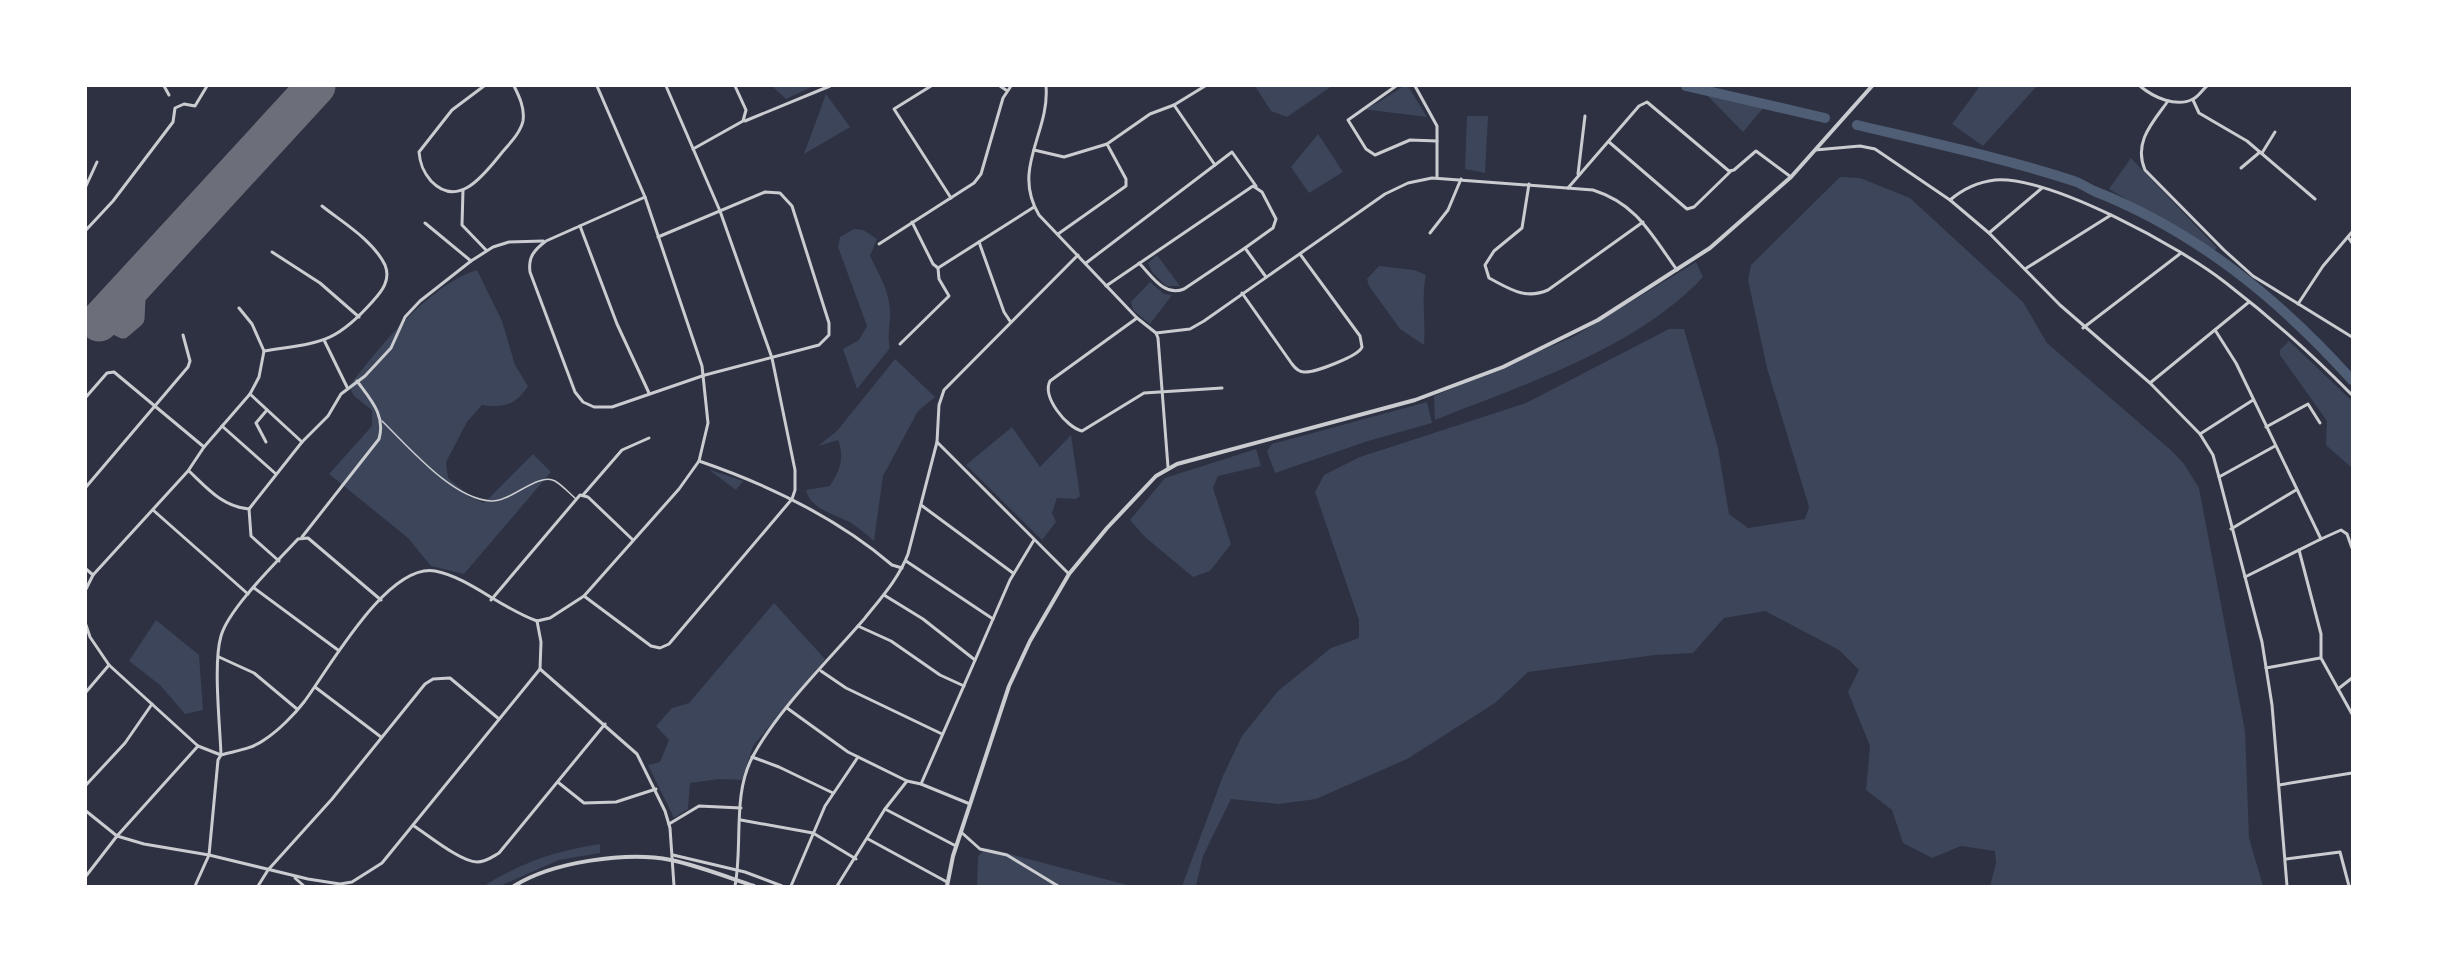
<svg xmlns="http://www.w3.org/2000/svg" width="2438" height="972" viewBox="0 0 2438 972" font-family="'Noto Serif',serif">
<rect width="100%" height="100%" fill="#2d3142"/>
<g fill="#3c4559">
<path d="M772,86h42l-28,13z"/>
<path d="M1255,86h77l-45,31 -16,-6z"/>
<path d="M1404,86h4l19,31 -65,-8 15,-6z"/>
<path d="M1980,86l56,1 -53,59 -31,-22z"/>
<path d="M1704,92l60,15 -21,25z"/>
<path d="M826,94l24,33 -46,27z"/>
<path d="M1467,116h21l-3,57 -20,-4z"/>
<path d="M1318,134l25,38 -34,21 -18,-26z"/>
<path d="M2131,158l86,90 -3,3 -105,-62z"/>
<path d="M1840,177l20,1 50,20 113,104 24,41 126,109 11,12 15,24 46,243 4,107 14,48h-273l6,-23 -1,-12 -34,-5 -29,12 -29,-15 -11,-33 -26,-20 4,-44 -22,-54 11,-22 -20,-20 -74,-39 -41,7 -31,35 -38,2 -127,17 -33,31 -88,56 -91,40 -37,5 -48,-5 -28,57 -7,30h-14l41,-110 19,-40 36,-45 53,-43 28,-10v-18l-44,-128 9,-17 36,-18 166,-54 143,-74h15l34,119 11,66 19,14 57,-9 4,-12 -42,-139 -19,-88 3,-15z"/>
<path d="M854,229l9,1 14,9 -7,17c9,19 21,37 20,59 0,12 -3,21 0,33l-33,41 -14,-40 16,-9 8,-14 -29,-79 2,-10z"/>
<path d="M1157,255l23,31h-14l-14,-14 -4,-9z"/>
<path d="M1696,262l7,15c-66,71 -180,108 -268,143l-1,-24 139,-59z"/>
<path d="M1379,266l35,4 12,5c-5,22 0,47 -2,70l-24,-16 -31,-43 -2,-7z"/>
<path d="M477,270l25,51 13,44 13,21c-12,19 -24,22 -46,19l-15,17 -21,40 2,16 23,19 13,6 49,-49 18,18 -87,102 -33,-8 -23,-28 -79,-64 43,-48v-16l-18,-14 -5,-10c31,-39 79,-101 128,-116z"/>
<path d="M1150,282l14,12 8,1 -22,29 -17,-14 -2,-8z"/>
<path d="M2289,341l63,60v67l-26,-23 1,-24 -47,-66v-5z"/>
<path d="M895,359l40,38 -17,14 -35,65 -9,65c-7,-6 -15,-13 -23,-18 -16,-9 -41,-14 -45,-33l24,-4c10,-16 15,-28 8,-46l-20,6 19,-15z"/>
<path d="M1427,402l5,21 -64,18 -93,32 -8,-22 5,-7z"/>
<path d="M1012,427l28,40 31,-32 9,61 -4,3 -19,-1 -5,15 4,9 -14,18 -76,-75z"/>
<path d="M1256,449l5,17 -43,10 -5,12 18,56 -21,27 -17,6 -48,-40 -15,-17 35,-42z"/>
<path d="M708,469l35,12 -7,9z"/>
<path d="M774,603l51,56 -72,87 -11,34 -23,-1 -29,4 -2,26 -14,9 -26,-53 12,-3 9,-22 -13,-14 16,-18 17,-5z"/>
<path d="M156,620l43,35 4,55 -18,4 -25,-29 -31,-24z"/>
<path d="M600,844v9l-41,7 -59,26h-16c39,-24 70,-35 116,-42z"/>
<path d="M987,848l144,38h-154l1,-30z"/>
</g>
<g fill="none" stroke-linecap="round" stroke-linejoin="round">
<g stroke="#4f5d75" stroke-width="10">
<path d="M1686,86l139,32"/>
<path d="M1857,125c72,17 146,33 217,56 7,2 13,7 20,10 102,40 185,108 258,189"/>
</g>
<path stroke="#6c6f7a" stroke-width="15" d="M101,320l22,11 14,-12 2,-41"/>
<path stroke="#6c6f7a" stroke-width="39" d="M99,322l217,-236"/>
<path stroke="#caccd0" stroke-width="1.5" d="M382,421c26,25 70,78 109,80 20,1 47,-29 64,-20 7,4 14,12 21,18"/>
<g stroke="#caccd0" stroke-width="3">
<path d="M164,86l5,9"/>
<path d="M484,86l-32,24 -33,42c1,12 4,20 12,29 27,28 52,-5 69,-26 8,-10 20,-21 23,-34 2,-13 -4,-25 -9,-35"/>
<path d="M931,86l-37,23 57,89"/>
<path d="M1000,86l6,4"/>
<path d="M1046,86c4,47 -35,82 -7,129l98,103 19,15 2,5 10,129"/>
<path d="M1396,86l-48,34 18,29 9,6 35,-15 27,1"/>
<path d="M1415,86l22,40v52"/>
<path d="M2140,86c13,11 36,22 53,13 5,-2 10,-10 14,-13"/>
<path d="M2193,100l6,13 48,28 68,58"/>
<path d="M2168,101c-15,21 -35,41 -23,69l79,80 29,26 99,61"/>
<path d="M1174,105l41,60"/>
<path d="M745,121l85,-35"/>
<path d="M1609,142l78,67 7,-2 37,-36"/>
<path d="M693,149l50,-28 3,-11 -11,-24"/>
<path d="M1034,150l30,7 43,-13 43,-30 24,-9 31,-19"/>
<path d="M1815,150l45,-4 15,3 75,51 39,33 71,72 90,78 50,51 13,21 6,22 43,165 10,63 15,181"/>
<path d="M2262,153l13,-21"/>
<path d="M2241,168l19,-16"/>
<path d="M1578,174l7,-58"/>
<path d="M1529,184l-7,44 -28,23 -9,14 4,13c21,11 36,22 59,12l95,-68"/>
<path d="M86,186l11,-24"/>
<path d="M1568,188l71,-82 8,-4 82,69 5,-1 22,-19 35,26"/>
<path d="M463,190l-1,35 24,25"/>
<path d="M645,197l-99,44c-12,9 -18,16 -16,31l45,120 8,10 11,5h18l93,-32 114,-30 10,-10v-12l-37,-117 -12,-13 -15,-1 -107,45"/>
<path d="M1950,200c13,-11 28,-18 45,-20 56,-4 187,68 231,103 44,34 87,72 126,112"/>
<path d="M912,222l21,42 5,4 96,-61"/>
<path d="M425,223l46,38"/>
<path d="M580,226l37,98 32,69"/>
<path d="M86,230l27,-29 60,-79 2,-14 9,-4 11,2 12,-20"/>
<path d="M1430,233l18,-23 13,-31"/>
<path d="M1989,233l53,-45"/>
<path d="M1058,234l68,-48v-7l-19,-35"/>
<path d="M2348,237l4,6"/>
<path d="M979,242l25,70 6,9"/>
<path d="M879,244l95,-61 7,-9 22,-76 8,-12"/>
<path d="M272,252l48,31 39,34"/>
<path d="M1086,263l146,-111 24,34"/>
<path d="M1139,263c13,13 25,34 45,26l61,-41"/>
<path d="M2025,269l86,-54"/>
<path d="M1106,286l147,-100 9,6 14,27 -3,9 -28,20 21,29"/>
<path d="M1242,293l50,71c3,4 7,8 12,8 10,1 55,-16 58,-25l-2,-11 -60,-82"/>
<path d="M2298,304l25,-38 29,-34"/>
<path d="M1137,318l-87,63c-8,16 16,46 32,50l62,-38 78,-5"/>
<path d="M2083,328l98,-75"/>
<path d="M2215,330l21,33 85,176 -76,38"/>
<path d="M1156,333l34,-4 14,-8 181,-127 23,-11 24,-5 161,12c44,14 58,44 84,80"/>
<path d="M324,340l23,47"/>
<path d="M900,344l49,-48 -10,-17 -1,-11"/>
<path d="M264,351c56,-9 70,-6 109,-50 9,-10 18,-21 12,-36 -12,-25 -43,-43 -63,-59"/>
<path d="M2150,383l99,-81"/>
<path d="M250,394l52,48"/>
<path d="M86,397l21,-24 7,-1 90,75"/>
<path d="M222,426l54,48"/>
<path d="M2266,427l42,-23 12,19"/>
<path d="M2200,434l53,-34"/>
<path d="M266,442l-10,-19 11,-13"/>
<path d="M937,442l132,132"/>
<path d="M699,461c70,24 137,56 193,104l10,3"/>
<path d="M189,471c19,18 34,36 60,38"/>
<path d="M2219,477l56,-31"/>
<path d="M86,487l102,-120 2,-6 -7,-26"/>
<path d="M583,495l39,-45 27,-12"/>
<path d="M921,505l92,68"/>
<path d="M249,509l53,-67 26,-26 13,-22 24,-18 26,-28 14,-31 15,-16 51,-40 22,-14 16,-5 34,-1"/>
<path d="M249,509l2,27 28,25"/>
<path d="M153,510l95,84"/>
<path d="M2231,529l65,-39"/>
<path d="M302,537l77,-98c7,-24 -9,-40 -22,-58"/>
<path d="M2321,539l20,-9 6,4 5,14"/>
<path d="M2299,550l22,84v24l31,56"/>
<path d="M906,561l87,58"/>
<path d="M86,569l7,6"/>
<path d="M254,588l84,62"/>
<path d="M86,589l7,-14 95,-104 16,-24 46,-53 9,-17 5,-26 -12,-27 -13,-16"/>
<path d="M884,595l39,24 52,41"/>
<path d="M584,596l67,50 9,2 9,-4 123,-145 3,-9v-20l-23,-112 -52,-147 -54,-125"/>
<path d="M491,600l89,-105 8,2 45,43"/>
<path d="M537,621l13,-3 34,-22 95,-107 20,-28 9,-38 -6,-57 -57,-169 -48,-111"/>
<path d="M86,625l4,12 19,28 89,81 23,9c-1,-30 -8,-92 0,-119 8,-28 56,-74 77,-97l10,-1 73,62"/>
<path d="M858,626l33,15 49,34 24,11"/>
<path d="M219,657l35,16 43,36"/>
<path d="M2266,668l54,-10"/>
<path d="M540,669l97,85 28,57 5,17 4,58"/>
<path d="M821,671l25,17 96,46"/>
<path d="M315,687l66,50"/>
<path d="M2338,689l14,-11"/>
<path d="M86,692l23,-27"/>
<path d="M787,708l61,44 59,29"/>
<path d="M752,757l27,10 54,26"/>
<path d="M559,783l25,20 32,-1 40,-13"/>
<path d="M921,784l89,-204 24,-40"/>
<path d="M86,785l39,-42 27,-39"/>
<path d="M2279,785l73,-12"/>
<path d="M885,809l71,37"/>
<path d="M86,811l31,25 27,8 65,11 99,24 32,5 12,-2 30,-19 158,-194 1,-27 -4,-21"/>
<path d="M741,820l72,13 43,26"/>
<path d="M669,824l30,-18 42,2"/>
<path d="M414,826c14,9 47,36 63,36 9,0 15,-5 22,-9l106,-129"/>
<path d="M961,832l19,17 27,6 51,31"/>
<path d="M868,839l79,43"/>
<path d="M673,855l72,17 37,14"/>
<path d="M2286,859l54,-7 9,34"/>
<path d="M86,876l31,-40 81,-90"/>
<path d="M295,878l9,8"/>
<path d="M195,886l14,-31 9,-95 3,-5c14,-4 31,-6 43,-15 14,-9 30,-25 40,-38 25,-33 83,-139 131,-131 33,6 67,38 102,50"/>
<path d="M258,886l10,-16 64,-71 93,-115 8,-5 17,-1 49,41"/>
<path d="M735,886c8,-41 -3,-92 18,-130 26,-48 76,-96 112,-138 16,-20 34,-40 43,-64l29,-112 2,-37 5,-15 134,-135"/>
<path d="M791,886l34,-80 33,-49"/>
<path d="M837,886l48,-77 22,-28 14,3 49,20"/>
</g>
<g stroke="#caccd0" stroke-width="4">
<path d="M514,886c38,-24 113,-35 157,-26 28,6 56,17 83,26"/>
<path d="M947,886l6,-30 56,-170 21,-45 39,-67 38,-46 49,-52 21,-12 238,-64 88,-33 95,-47 112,-72 81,-71 81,-91"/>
</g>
</g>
<rect width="2438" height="972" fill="none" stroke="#ffffff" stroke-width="174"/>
</svg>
